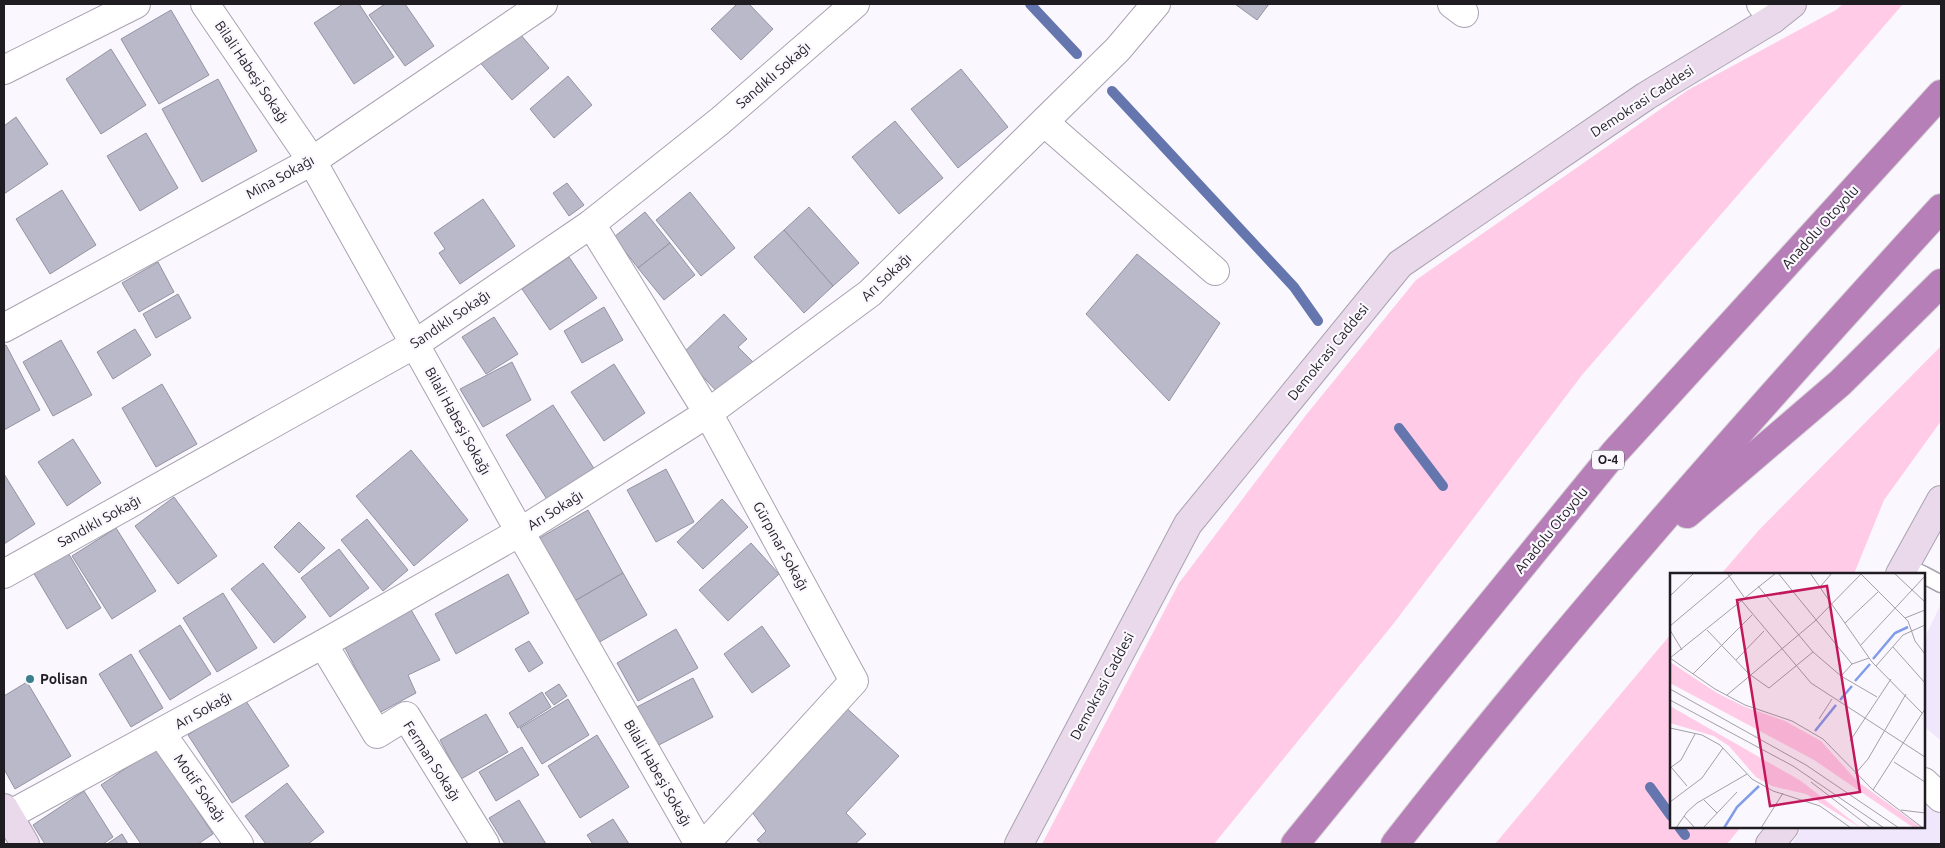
<svg xmlns="http://www.w3.org/2000/svg" width="1945" height="848" viewBox="0 0 1945 848" font-family="Ubuntu,sans-serif">
<rect width="100%" height="100%" fill="#faf7fe"/>
<g fill="#f1e7fd">
<path d="M1941,604v137l-17,-15v-87z"/>
<path d="M1924,797l17,14v33h-149l10,-17h122z"/>
</g>
<g fill="#ffcbe6">
<path d="M1843,4h60l-321,371 -188,248 -180,221h-172l137,-261 127,-168 110,-135 272,-190 148,-80z"/>
<path d="M1941,346v75l-57,79 -30,74h-133l38,-44z"/>
<path d="M1671,634v193h70l-14,17h-232z"/>
</g>
<g fill="none" stroke-linecap="round" stroke-linejoin="round">
<g stroke="#6476ad" stroke-width="10">
<path d="M1030,4l47,50"/>
<path d="M1112,91l182,196 24,34"/>
<path d="M1399,428l44,58"/>
<path d="M1650,787l21,29"/>
<path d="M1679,827l6,8"/>
</g>
</g>
<g fill="#bab9c9" stroke="#9393a2">
<path d="M343,4h16l35,53 -40,27 -40,-61z"/>
<path d="M385,4h20l29,42 -29,20 -36,-51z"/>
<path d="M737,4h12l24,25 -32,31 -30,-31z"/>
<path d="M1235,4h34l-12,16z"/>
<path d="M171,10l38,65 -50,29 -38,-65z"/>
<path d="M515,28l34,40 -37,32 -34,-40z"/>
<path d="M111,49l35,56 -45,29 -35,-55z"/>
<path d="M961,69l47,58 -50,41 -47,-59z"/>
<path d="M568,76l24,29 -38,33 -24,-29z"/>
<path d="M218,79l39,72 -55,31 -40,-73z"/>
<path d="M16,117l32,47 -44,30v-68z"/>
<path d="M895,121l48,57 -44,36 -47,-57z"/>
<path d="M146,133l32,55 -38,23 -33,-55z"/>
<path d="M567,183l17,22 -15,11 -16,-23z"/>
<path d="M62,190l34,55 -46,29 -34,-55z"/>
<path d="M690,192l45,56 -34,28 -45,-56z"/>
<path d="M483,199l32,47 -55,38 -21,-31 6,-4 -11,-16z"/>
<path d="M809,207l50,56 -26,23 -49,-56z"/>
<path d="M645,212l25,31 -32,25 -24,-31z"/>
<path d="M784,230l49,56 -29,27 -50,-56z"/>
<path d="M670,243l25,32 -31,25 -26,-32z"/>
<path d="M1137,254l83,69 -51,78 -83,-87z"/>
<path d="M569,257l28,41 -47,32 -28,-41z"/>
<path d="M158,262l16,30 -35,20 -17,-29z"/>
<path d="M178,294l13,24 -35,20 -13,-24z"/>
<path d="M604,307l19,33 -41,23 -18,-32z"/>
<path d="M724,314l23,25 -9,8 15,15 -34,32 -37,-40z"/>
<path d="M494,317l24,37 -32,20 -24,-37z"/>
<path d="M135,329l16,26 -38,24 -16,-27z"/>
<path d="M61,340l31,55 -39,21 -30,-54z"/>
<path d="M6,345l34,65 -36,20v-84z"/>
<path d="M512,362l19,38 -48,27 -23,-38z"/>
<path d="M614,364l31,49 -41,28 -33,-49z"/>
<path d="M162,384l35,60 -41,23 -34,-59z"/>
<path d="M553,405l42,65 -47,31 -42,-66z"/>
<path d="M73,439l28,44 -34,23 -29,-44z"/>
<path d="M411,450l57,70 -54,46 -58,-70z"/>
<path d="M666,469l28,53 -38,20 -29,-52z"/>
<path d="M4,474l31,50 -31,20z"/>
<path d="M174,497l43,59 -39,28 -43,-58z"/>
<path d="M722,499l26,28 -45,42 -26,-27z"/>
<path d="M588,510l35,63 -50,29 -35,-63z"/>
<path d="M367,519l41,51 -25,21 -42,-51z"/>
<path d="M299,522l26,26 -26,25 -25,-26z"/>
<path d="M116,528l40,63 -44,28 -40,-63z"/>
<path d="M751,543l28,31 -51,47 -29,-31z"/>
<path d="M339,549l30,39 -39,29 -29,-39z"/>
<path d="M67,551l34,57 -34,21 -34,-57z"/>
<path d="M263,563l43,54 -32,26 -43,-54z"/>
<path d="M623,573l24,42 -51,29 -23,-42z"/>
<path d="M508,574l21,39 -73,41 -21,-40z"/>
<path d="M223,593l34,55 -40,24 -34,-54z"/>
<path d="M410,608l30,52 -32,15 8,18 -37,20 -34,-65z"/>
<path d="M180,625l31,49 -41,26 -31,-49z"/>
<path d="M762,626l28,40 -38,27 -28,-39z"/>
<path d="M676,629l22,39 -60,33 -21,-38z"/>
<path d="M529,641l14,22 -14,9 -14,-23z"/>
<path d="M131,654l32,54 -32,19 -32,-53z"/>
<path d="M693,678l20,39 -58,30 -20,-39z"/>
<path d="M27,682l44,74 -56,33 -11,-20v-73z"/>
<path d="M559,684l8,12 -13,9 -9,-12z"/>
<path d="M542,692l9,15 -33,21 -9,-15z"/>
<path d="M244,698l45,68 -57,37 -44,-68z"/>
<path d="M568,699l21,36 -47,29 -22,-36z"/>
<path d="M842,704l57,52 -53,57 20,21 -11,10h-93l-5,-4 9,-9 -17,-23z"/>
<path d="M486,714l22,38 -47,27 -21,-39z"/>
<path d="M597,735l32,52 -49,31 -32,-52z"/>
<path d="M522,747l17,28 -43,26 -17,-29z"/>
<path d="M156,748l57,86 -15,10h-57l-40,-59z"/>
<path d="M287,783l37,49 -16,12h-42l-21,-28z"/>
<path d="M84,791l29,46 -10,7h-58l-12,-19z"/>
<path d="M519,800l27,44h-41l-16,-26z"/>
<path d="M613,819l16,25h-36l-6,-9z"/>
<path d="M122,834l6,10h-21z"/>
</g>
<g fill="none" stroke-linecap="round" stroke-linejoin="round">
<defs>
<g id="lane">
<path d="M1903,565l19,9"/>
<path d="M1924,575l17,9"/>
</g>
<g id="street">
<path d="M205,4l107,157 208,371 179,312"/>
<path d="M1452,4l12,9"/>
<path d="M1761,4l12,15"/>
<path d="M4,70l132,-66"/>
<path d="M1044,122l171,149"/>
<path d="M591,224l117,189 146,268 -149,163"/>
<path d="M4,328l308,-167 231,-157"/>
<path d="M4,574l411,-230 176,-120 129,-103 135,-117"/>
<path d="M323,644l54,90 29,-18 79,128"/>
<path d="M161,733l78,111"/>
<path d="M1924,782l17,16"/>
<path d="M9,815l314,-171 197,-112 188,-119 162,-120 248,-244 38,-45"/>
</g>
<g id="secondary">
<path d="M1900,574l41,-74"/>
<path d="M4,808l21,36"/>
<path d="M1019,844l169,-320 212,-260 246,-168 127,-77 19,-15"/>
<path d="M1770,844l14,-17"/>
</g>
<g id="highway">
<path d="M1687,514l153,-131 101,-100"/>
<path d="M1295,844l319,-391 327,-359"/>
<path d="M1395,844c172,-220 358,-430 546,-636"/>
</g>
</defs>
<use href="#lane" stroke="#a9a2b1" stroke-width="19"/>
<use href="#street" stroke="#a9a2b1" stroke-width="30"/>
<use href="#secondary" stroke="#a9a2b1" stroke-width="30"/>
<use href="#highway" stroke="#d7d6d7" stroke-width="30"/>
<use href="#lane" stroke="#fff" stroke-width="16"/>
<use href="#street" stroke="#fff" stroke-width="28"/>
<use href="#secondary" stroke="#e9d9ea" stroke-width="28"/>
<use href="#highway" stroke="#b77fb8" stroke-width="28"/>
</g>
<circle fill="#3a808c" stroke="#faf7fe" stroke-width="2" cx="30" cy="679" r="5"/>
<g text-anchor="middle" stroke-width="4.5" stroke-linejoin="round" paint-order="stroke">
<rect fill="#faf7fe" stroke="#615e64" stroke-width="1" x="1592" y="450.5" width="32" height="19" rx="4"/>
<g font-size="12" font-weight="bold" fill="#1f1c22">
<text x="1608" y="464">O-4</text>
</g>
<g font-size="14" fill="#1f1c22" stroke="#faf7fe">
<text transform="translate(252 72) rotate(56)" y="5">Bilali Habeşi Sokağı</text>
<text transform="translate(773 75) rotate(-41)" y="5">Sandıklı Sokağı</text>
<text transform="translate(1642 101) rotate(-33)" y="5">Demokrasi Caddesi</text>
<text transform="translate(280 177) rotate(-29)" y="5">Mina Sokağı</text>
<text transform="translate(1820 227) rotate(-48)" y="5">Anadolu Otoyolu</text>
<text transform="translate(886 277) rotate(-43)" y="5">Arı Sokağı</text>
<text transform="translate(450 319) rotate(-34)" y="5">Sandıklı Sokağı</text>
<text transform="translate(1328 352) rotate(-51)" y="5">Demokrasi Caddesi</text>
<text transform="translate(458 421) rotate(61)" y="5">Bilali Habeşi Sokağı</text>
<text transform="translate(555 510) rotate(-32)" y="5">Arı Sokağı</text>
<text transform="translate(99 521) rotate(-29)" y="5">Sandıklı Sokağı</text>
<text transform="translate(1551 530) rotate(-51)" y="5">Anadolu Otoyolu</text>
<text transform="translate(781 546) rotate(61)" y="5">Gürpınar Sokağı</text>
<text transform="translate(1102 686) rotate(-62)" y="5">Demokrasi Caddesi</text>
<text transform="translate(203 710) rotate(-29)" y="5">Arı Sokağı</text>
<text transform="translate(432 761) rotate(57)" y="5">Ferman Sokağı</text>
<text transform="translate(658 773) rotate(60)" y="5">Bilali Habeşi Sokağı</text>
<text transform="translate(200 788) rotate(55)" y="5">Motif Sokağı</text>
</g>
<g font-size="14" font-weight="bold" fill="#1f1c22" stroke="#faf7fe" text-anchor="start">
<text x="40" y="684">Polisan</text>
</g>
</g>
<g transform="translate(1670 573)">
<rect width="255" height="255" fill="#faf7fe"/>
<path d="M0,89l47,31 26,13 42,15 36,20 36,40 65,47h-8l-100,-68 -144,-77zM0,133l131,75 60,47 -55,-34 -34,-8 -16,-9 -27,-31 -15,-10 -44,-13z" fill="#ffcbe6"/>
<path fill="none" stroke="#819de8" stroke-width="2.5" d="M203,86l22,-26 13,-6M185,108l15,-17M170,127l12,-14M145,158l21,-26M54,255l13,-21 22,-21"/>
<path fill="none" stroke="#a29fa6" stroke-width="1" d="M57,0l17,24M108,0l74,91M140,0l62,89 50,51M190,0l48,48 7,20 10,13M224,0l31,29M88,13l55,66 28,24 36,21M150,14l12,-14M0,23l24,-23M71,27l70,83 114,74M235,45l20,-8M175,50l34,-32M0,53l63,-53M0,57l12,20M37,57l42,44 20,14 44,-36M190,73l65,-70M223,74l32,36M0,85l45,31 30,16 47,16 31,18 50,51 50,38M0,85l106,-85M66,87l28,-29M206,93l27,-31 22,-10M23,101l59,-59M171,103l11,-12 17,-6M0,116l136,76 93,63M57,122l88,-74 47,-48M0,127l123,66 91,62M149,146l13,-20M0,155l32,7 18,10 32,34 21,12 47,15 31,22M180,168l41,-62M224,189l31,20M1,194l16,19M0,195l11,-8 14,-26M185,201l13,-15 38,-65M141,209l60,46M203,217l52,-81M34,227l13,13M0,229l32,-24 21,-30M231,237l24,3M14,243l11,12M6,255l11,-16 10,-9 50,-29M33,255l34,-36M91,255l22,-35"/>
<path fill="#c2185b" fill-opacity="0.15" stroke="#c2185b" stroke-width="2.5" d="M157,13l33,206 -90,14 -33,-206z"/>
<rect width="255" height="255" fill="none" stroke="#1f1c22" stroke-width="2.5"/>
</g>
<rect width="1945" height="848" fill="none" stroke="#1f1c22" stroke-width="10"/>
</svg>
